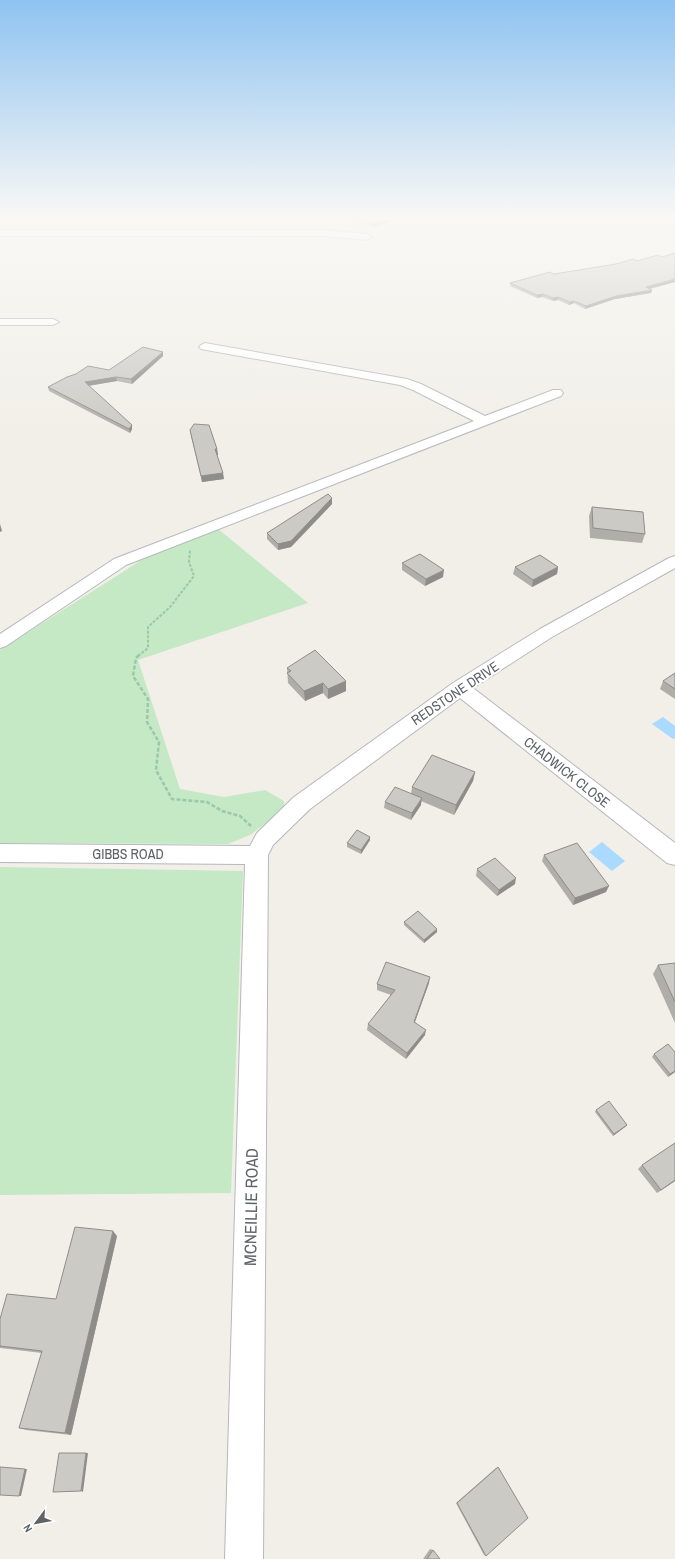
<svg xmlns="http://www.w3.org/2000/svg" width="675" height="1559" viewBox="0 0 675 1559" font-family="'Archivo Narrow',sans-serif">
<rect width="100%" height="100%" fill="#f1efe8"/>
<g fill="#c5e8c5">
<path d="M217,528l91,75 -170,57 42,129 44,8 41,-7 19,11v8l-34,26 -22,9 -228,-1v-193l148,-94z"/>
<path d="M0,867l243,4 -12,322 -231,2z"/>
</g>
<g fill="#aadaff">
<path d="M663,717l12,9v12l-2,1 -21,-15z"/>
<path d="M602,842l23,19 -13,10 -23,-19z"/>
</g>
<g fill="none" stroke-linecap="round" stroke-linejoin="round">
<defs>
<g id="minor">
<path d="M0,230h323l44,4 5,3 -5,3 -44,-4h-323z"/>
<path d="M0,319h53l6,3 -6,3h-53z"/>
<path d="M205,343l202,36 14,5 64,32 68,-26h8l2,3 -2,3 -435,169 -120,81 -6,2v-14l114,-75 360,-138 -61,-31 -13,-5 -199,-36 -2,-2 2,-2z"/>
<path d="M675,556v12l-123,69 -79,51 202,155v22l-8,-2 -207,-165 -150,111 -37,36 -5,10 -5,704h-38l20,-695 -245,-2v-18l250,2 7,-13 37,-36 159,-114 87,-54 129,-71z"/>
</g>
</defs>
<use href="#minor" stroke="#b5b8bc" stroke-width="2"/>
<path stroke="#9cc7a9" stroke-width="2" stroke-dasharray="3 1.5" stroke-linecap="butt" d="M138,656l10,-8v-21l22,-20 24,-31 -5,-14 1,-12"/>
<path stroke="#9cc7a9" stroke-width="2.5" stroke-dasharray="4 2" stroke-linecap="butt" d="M139,655l-3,3 -3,18 15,23 -1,23 12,20 -3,28 16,29 35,3 15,9 18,5 11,10"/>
<use href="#minor" fill="#fff" fill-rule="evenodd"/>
</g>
<g fill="#afaea9">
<path d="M342,217h64l-32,10z"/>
<path d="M675,253v29l-26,7 3,1 -1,3 -36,6 -30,10 -11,-6 -5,2 -11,-5 -5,1 -11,-4 -5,1 -27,-12v-3l44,-9 108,-17z"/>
<path d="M163,352v4l-31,28 -15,-3 -28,5 43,43 -2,4 -81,-42 -1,-4 61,-17z"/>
<path d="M190,430l27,19 1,6h-1l7,24 -22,3 -11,-46z"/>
<path d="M332,498v6l-41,43 -13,3 -11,-11v-6z"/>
<path d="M592,507l53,27 -3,9 -52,-5 -1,-22z"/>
<path d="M402,563l41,14 -18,9 -23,-16z"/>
<path d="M515,567h43l-1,7 -25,13 -19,-13z"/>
<path d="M287,668l59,23 -18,8 -5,-6 -18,8 -17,-18z"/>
<path d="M675,673v26l-15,-10 3,-8z"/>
<path d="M475,772l-2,9 -19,34 -33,-14v4l-10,15 -27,-12 1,-6 26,-8 1,-7z"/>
<path d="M370,840l-9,14 -14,-7v-4z"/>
<path d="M544,855l62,37 -33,13 -31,-44z"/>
<path d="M477,869l38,15 -18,12 -21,-20z"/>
<path d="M404,922l33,10 -13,11 -20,-18z"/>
<path d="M675,963v60l-22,-49 5,-9z"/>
<path d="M429,983l-14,39 10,13 -19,24 -39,-29 1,-6 23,-29 -14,-5v-6z"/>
<path d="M675,1052v20l-7,5 -16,-20 2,-3z"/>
<path d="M596,1110l31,15 -2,2 -12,9 -18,-24z"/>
<path d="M675,1143v38l-18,12 -19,-24 4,-4z"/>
<path d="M117,1236l-46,199 -45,-5 -7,-2 23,-75 -42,-5v-29l56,-20z"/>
<path d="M498,1467l-12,89 -2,-1 -28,-52 40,-35z"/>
<path d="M430,1549l3,1 7,9h-17z"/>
</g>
<g fill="#8f8d8a">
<path d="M393,217h13l-32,10v-4z"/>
<path d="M675,279v3l-30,8 1,-3z"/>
<path d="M652,290l-1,3 -36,6 -30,10 1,-3 30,-10z"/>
<path d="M543,294l-1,3 -5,1v-3z"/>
<path d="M558,297v3l-5,1v-3z"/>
<path d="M574,301v2l-5,2 1,-3z"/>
<path d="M163,352v4l-31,28 -1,-5z"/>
<path d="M116,377l1,4 -31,5 -1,-4z"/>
<path d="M132,425v4l-2,4 -1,-4z"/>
<path d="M215,449h2l1,6h-3z"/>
<path d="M223,473l1,6 -22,3 -1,-6z"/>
<path d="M332,498v6l-41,43 -13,3v-6z"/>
<path d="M0,524l2,7 -2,1z"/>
<path d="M558,567l-1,7 -25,13 1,-7z"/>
<path d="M444,570l-1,7 -18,9 1,-7z"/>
<path d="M346,681v10l-18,8v-10z"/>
<path d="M323,683v10l-18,8 -1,-10z"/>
<path d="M475,772l-2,9 -19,34 2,-10z"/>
<path d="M422,798l-1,7 -10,15 1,-7z"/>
<path d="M370,837v3l-9,14v-4z"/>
<path d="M516,878l-1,6 -18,12 2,-6z"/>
<path d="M609,886l-3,6 -33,13 2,-7z"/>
<path d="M437,929v3l-13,11v-3z"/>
<path d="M430,977l-1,6 -16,44 1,-5z"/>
<path d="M426,1030l-1,5 -19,24 1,-6z"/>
<path d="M675,1071v1l-7,5 2,-3z"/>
<path d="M627,1125l-2,2 -12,9 1,-2z"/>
<path d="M675,1180v1l-18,12 4,-3z"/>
<path d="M113,1231l4,5 -46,199 -6,-2z"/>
<path d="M86,1453h2l-5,39 -2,-1z"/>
<path d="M25,1469h2l-6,27h-2z"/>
</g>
<g fill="#cccac5" stroke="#8f8d8a">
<path d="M355,217h38l-19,6z"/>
<path d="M675,253v26l-29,8 6,3 -36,6 -30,10 -12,-5 -4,1 -12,-5 -5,1 -10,-4 -6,1 -27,-12 40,-11 4,2 62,-10 17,-5 4,2 21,-6 4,2z"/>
<path d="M143,347l20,5 -32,27 -15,-2 -31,5 47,43 -3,4 -81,-42 19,-10 9,-3 12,-8 21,4z"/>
<path d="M194,424l15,1 8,24h-2l8,24 -22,3 -11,-46z"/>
<path d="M328,494l4,4 -41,43 -13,3 -11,-11z"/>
<path d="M592,507l51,5 2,22 -52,-6z"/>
<path d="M420,554l24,16 -18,9 -24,-16z"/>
<path d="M540,555l18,12 -25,13 -18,-13z"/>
<path d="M315,650l31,31 -18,8 -5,-6 -19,8 -17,-18 4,-2 -4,-3z"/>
<path d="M675,673v16l-12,-8z"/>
<path d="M432,755l43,17 -19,33 -44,-18z"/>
<path d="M395,787l27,11 -10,15 -27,-11z"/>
<path d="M357,830l13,7 -9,13 -14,-7z"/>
<path d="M577,843l32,43 -34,12 -31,-43z"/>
<path d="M495,858l21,20 -17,12 -22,-21z"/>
<path d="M418,911l19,18 -13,11 -20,-18z"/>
<path d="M386,962l44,15 -16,45 12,8 -19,23 -39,-29 27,-34 -18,-6z"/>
<path d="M675,963v39l-17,-37z"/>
<path d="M668,1044l7,8v19l-5,3 -16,-20z"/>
<path d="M609,1101l18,24 -13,9 -18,-24z"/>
<path d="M675,1143v37l-14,10 -19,-25z"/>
<path d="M75,1227l38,4 -48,202 -46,-5 23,-77 -42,-5v-27l7,-25 49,5z"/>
<path d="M59,1453h27l-5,38 -28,1z"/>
<path d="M0,1467l25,2 -6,27 -19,-1z"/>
<path d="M498,1467l30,51 -42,38 -29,-53z"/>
<path d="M433,1550l7,9h-13z"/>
</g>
<linearGradient id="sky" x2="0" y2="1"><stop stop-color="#8fc3f1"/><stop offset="0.5" stop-color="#f9f8f5"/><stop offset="1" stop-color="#f9f8f5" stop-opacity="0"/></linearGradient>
<rect width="675" height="435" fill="url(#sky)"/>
<g text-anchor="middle" stroke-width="4" stroke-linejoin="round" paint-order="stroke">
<g font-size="14" fill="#5f6368" stroke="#fff">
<text transform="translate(455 693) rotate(-34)" y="5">REDSTONE DRIVE</text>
<text transform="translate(567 772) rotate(38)" y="5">CHADWICK CLOSE</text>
<text x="128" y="859">GIBBS ROAD</text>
</g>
<g font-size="17" fill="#5f6368" stroke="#fff">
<text transform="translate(251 1207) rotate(-89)" y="6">MCNEILLIE ROAD</text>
</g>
</g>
<g transform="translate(36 1523) rotate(238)" stroke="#ffffff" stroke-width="3" paint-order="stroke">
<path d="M0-3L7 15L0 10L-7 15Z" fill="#5f6368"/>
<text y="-6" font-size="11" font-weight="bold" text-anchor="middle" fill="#5f6368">N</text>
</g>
</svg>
